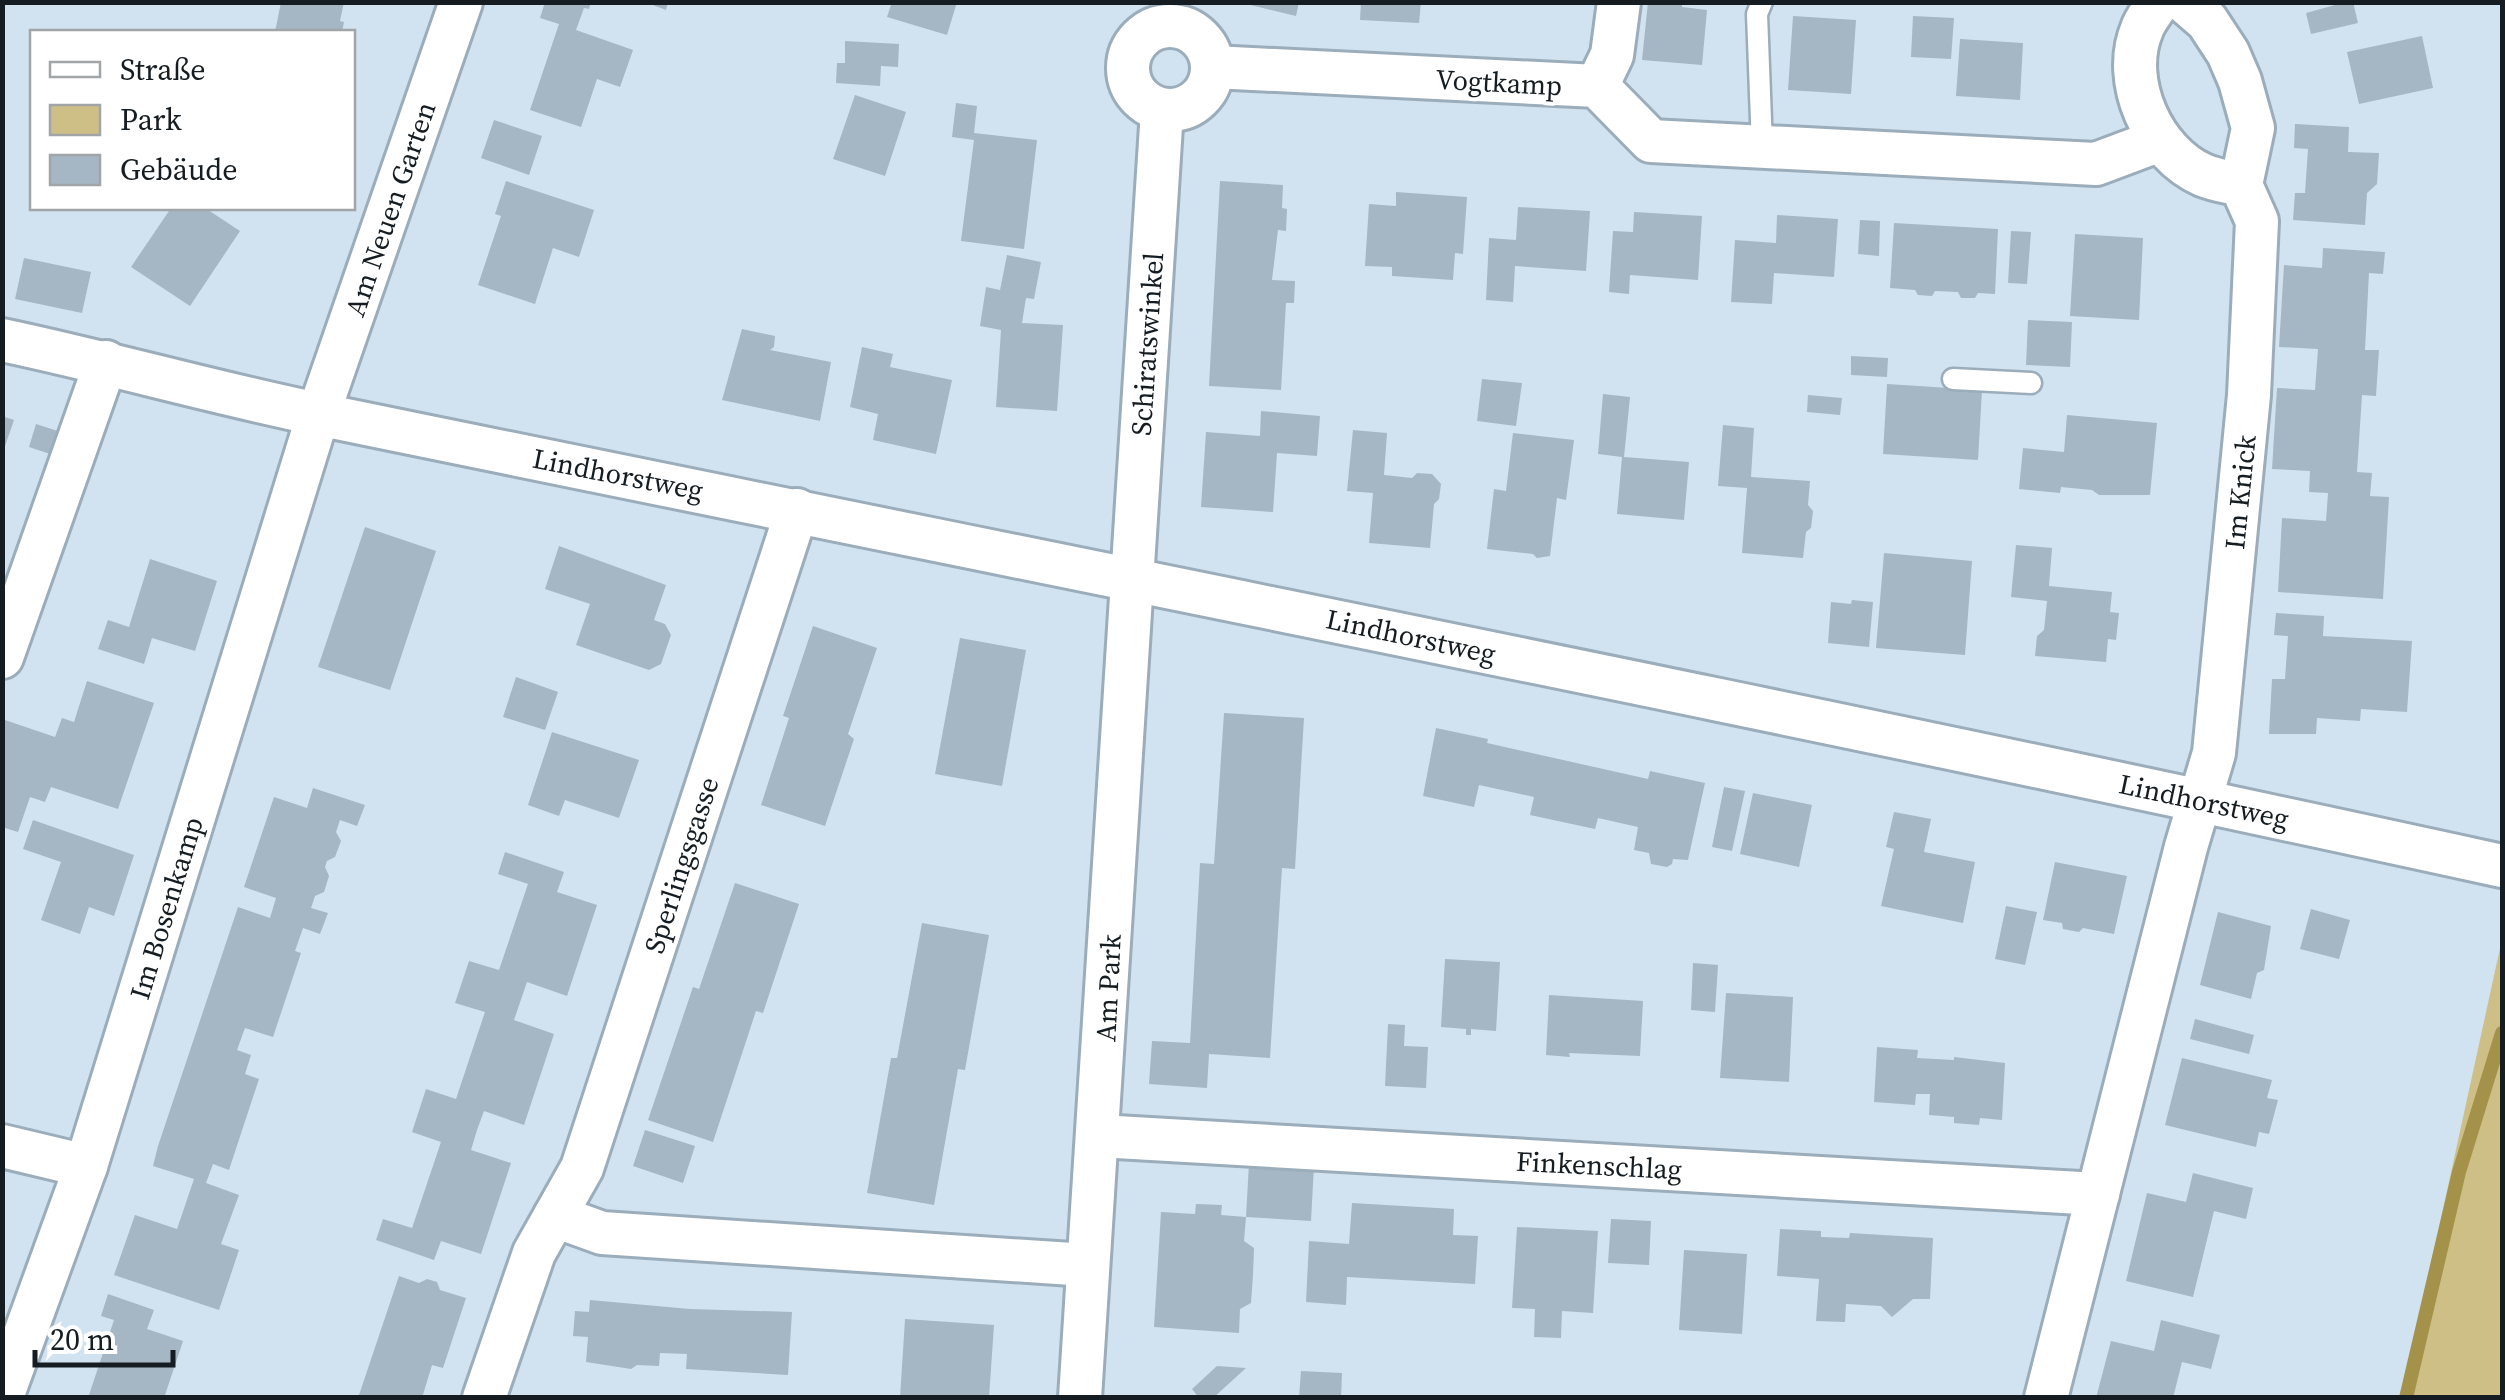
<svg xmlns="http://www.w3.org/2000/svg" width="2505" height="1400" viewBox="0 0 2505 1400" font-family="'Source Serif 4',serif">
<rect width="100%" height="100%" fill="#d1e3f1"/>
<path fill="#cebf86" d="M2502,939v458h-100z"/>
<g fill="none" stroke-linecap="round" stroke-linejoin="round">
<path stroke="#a5924a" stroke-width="14" d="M2406,1398l53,-226 43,-139"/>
</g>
<g fill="#a5b7c4">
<path d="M281,2h63l-4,19 4,1 -2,10h-67z"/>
<path d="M545,2h46l-2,7 -5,-1 -8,22 57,20 -13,37 -23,-8 -16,48 -51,-17 29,-86 -19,-6z"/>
<path d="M645,2h23l-2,8z"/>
<path d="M892,2h65l-10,33 -60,-18z"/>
<path d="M1238,2h61l-3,14z"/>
<path d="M1361,2h60l-2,21 -59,-3z"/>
<path d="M1648,2h34v5l25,3 -5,55 -60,-5z"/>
<path d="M2346,2h7l5,21 -47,11 -5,-21z"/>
<path d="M1793,16l63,4 -5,74 -63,-4z"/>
<path d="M1913,16l41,2 -3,41 -40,-2z"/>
<path d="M2422,36l11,52 -74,16 -12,-52z"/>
<path d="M1960,39l63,4 -3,57 -64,-4z"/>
<path d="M845,41l54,3 -1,23 -17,-1 -1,20 -44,-3 1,-20h8z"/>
<path d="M855,95l51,17 -21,64 -52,-17z"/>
<path d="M956,103l21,3 -3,27 63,7 -13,109 -63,-8 13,-101 -22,-3z"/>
<path d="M494,120l48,16 -13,39 -48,-17z"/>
<path d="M2295,124l54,3 -1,25 31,1 -2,31 -10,9 -2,32 -72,-5 2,-27h10l3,-44 -14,-1z"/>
<path d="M506,181l88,29 -15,47 -26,-9 -18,56 -57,-19 23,-69 -6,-2z"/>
<path d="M1220,181l63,4 -1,23 5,1 -1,22 -8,-1 -6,50 23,1 -1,22h-8l-5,87 -72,-4z"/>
<path d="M1396,192l71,5 -4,57 -8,-1 -2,27 -61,-4v-9l-27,-1 4,-62 27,2z"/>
<path d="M1518,207l72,4 -4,60 -71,-5 -2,36 -27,-2 3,-62 27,2z"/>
<path d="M171,208h34l35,23 -50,75 -59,-39z"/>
<path d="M1634,212l68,4 -4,64 -68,-5 -1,19 -20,-2 4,-61 20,1z"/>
<path d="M1777,215l61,4 -4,58 -60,-4 -2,31 -41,-2 4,-62 41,3z"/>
<path d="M1860,220l20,1 -1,35 -21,-2z"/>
<path d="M1894,223l104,6 -3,65 -17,-1 -3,5h-14l-3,-6 -23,-1 -3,5 -14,-1 -3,-5 -25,-2z"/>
<path d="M2011,231l20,1 -4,52 -19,-1z"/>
<path d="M2075,234l68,4 -4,82 -69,-4z"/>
<path d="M2323,248l62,4 -2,22 -14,-1 -4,77h14l-3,46 -14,-1 -5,77 15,1 -2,23 19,1 -6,102 -105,-7 4,-74 44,3 2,-28 -19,-1 1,-21 -38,-2 5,-81 38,2 3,-41 -39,-2 5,-82 38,3z"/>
<path d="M1007,255l34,7 -7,37 -8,-1 -4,25 41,2 -6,86 -61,-4 5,-77 -21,-4 6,-39 14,3z"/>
<path d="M24,258l67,14 -9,41 -67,-14z"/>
<path d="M2028,320l44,2 -2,45 -44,-2z"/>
<path d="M742,329l33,7 -1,11 -4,3 61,12 -11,59 -98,-21z"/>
<path d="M862,347l31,7 -3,13 62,13 -16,74 -63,-14 5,-26 -28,-7z"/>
<path d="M1851,356l37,2 -1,19 -36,-2z"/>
<path d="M1482,379l40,4 -6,43 -39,-5z"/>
<path d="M1887,384l95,6 -4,70 -95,-6z"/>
<path d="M1603,394l27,3 -6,60 65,5 -5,58 -67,-6 5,-57 -24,-3z"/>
<path d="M1808,395l34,3 -2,17 -33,-3z"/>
<path d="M1261,411l59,5 -3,40 -40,-3 -4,59 -72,-5 5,-75 54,4z"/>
<path d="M2067,415l90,8 -7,72h-51l-7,-5 -31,-3 -1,6 -41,-4 4,-41 41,4z"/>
<path d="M2,416l12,4 -11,32h-1z"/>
<path d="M36,424l28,9 -8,23 -27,-9z"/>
<path d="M1723,425l31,3 -3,49 59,4 -2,24 5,6 -2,17 -5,4 -3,26 -61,-5 5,-65 -29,-2z"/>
<path d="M1353,430l34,3 -3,42 28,3 5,-5 15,1 9,10 -2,15 -5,5 -4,44 -61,-5 4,-50 -26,-2z"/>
<path d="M1513,433l61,7 -8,60 -9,-2 -7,58 -13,2 -4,-4 -46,-5 7,-60 12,2z"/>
<path d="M365,527l71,24 -46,139 -72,-23z"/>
<path d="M2016,545l36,3 -3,38 63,6 -2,20 9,1 -3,27 -8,-1 -2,23 -71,-6 2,-20 7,-6 3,-29 -36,-4z"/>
<path d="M559,546l107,39 -12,35 11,4 6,11 -10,29 -12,6 -73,-25 14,-41 -45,-15z"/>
<path d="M1884,553l88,8 -7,94 -89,-7z"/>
<path d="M150,559l67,22 -22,70 -43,-13 -8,26 -46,-15 10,-29 21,7z"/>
<path d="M1852,600l21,2 -4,45 -41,-4 3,-41 20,2z"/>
<path d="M2276,613l48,3 -1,20 89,5 -5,71 -46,-3 -1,12 -43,-3 -1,16h-47l3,-55h13l3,-43 -14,-1z"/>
<path d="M813,626l64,22 -29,86 6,5 -29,87 -64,-21 28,-87 -6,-2z"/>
<path d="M960,638l66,12 -24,136 -67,-12z"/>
<path d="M516,677l42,15 -13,38 -42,-13z"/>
<path d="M87,681l67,22 -36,106 -67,-22 -6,15 -15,-5 -12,35 -16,-5v-108l53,18 7,-19 12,4z"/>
<path d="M1224,713l80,5 -9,151 -13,-1 -12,190 -61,-4 -2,34 -58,-4 3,-43 38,2 10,-180 14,1z"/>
<path d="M1436,728l52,11 -1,4 161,36 2,-8 55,12 -17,77 -15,-1 -1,5 -5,3 -16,-3 -2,-11 -15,-3 4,-23 -40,-9 -3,11 -65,-14 4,-18 -55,-12 -5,22 -51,-11z"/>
<path d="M552,732l87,28 -20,58 -54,-18 -6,16 -31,-11z"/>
<path d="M1724,787l21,4 -13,60 -20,-4z"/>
<path d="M313,788l52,17 -8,21 -17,-6 -4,12 5,9 -6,16 -8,4 -2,6 4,9 -5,16 -9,4 -4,12 17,5 -8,21 -17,-6 -8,23 6,2 -28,84 -28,-9 -8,22 14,5 -6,19 14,5 -30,91 -16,-6 -7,19 33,12 -18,49 18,6 -20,60 -105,-35 21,-60 42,14 17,-50 -41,-13 5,-20 80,-239 32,11 6,-20 -32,-11 30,-90 33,11z"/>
<path d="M1753,793l59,12 -13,62 -59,-13z"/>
<path d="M1894,812l37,7 -7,33 51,10 -12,61 -82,-17 13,-57 -8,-2z"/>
<path d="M33,820l101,35 -20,61 -25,-9 -9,27 -39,-14 20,-58 -38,-13z"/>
<path d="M505,852l59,20 -7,20 40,13 -30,91 -40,-14 -13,38 40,14 -30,91 -40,-14 -7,19 -6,20 40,13 -30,91 -40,-13 -7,19 -58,-20 7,-21 29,9 29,-86 -29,-10 14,-43 30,10 29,-87 -30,-9 14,-42 30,9 29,-86 -30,-10z"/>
<path d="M2055,862l72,14 -13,58 -31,-6 -4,4 -16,-3 -1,-6 -19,-3z"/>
<path d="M735,883l64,21 -36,109 -7,-2 -43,131 -65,-22 45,-133 6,2z"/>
<path d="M2006,906l31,6 -12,53 -30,-6z"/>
<path d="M2311,909l39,11 -11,39 -39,-10z"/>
<path d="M2218,912l53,14 -7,44 -7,3 -6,26 -51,-14z"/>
<path d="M922,923l67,12 -24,135 -7,-1 -24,136 -67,-12 24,-135h6z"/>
<path d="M1445,959l55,3 -4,69 -25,-2v6h-5v-6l-25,-2z"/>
<path d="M1693,963l25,2 -3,47 -24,-2z"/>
<path d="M1726,993l67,4 -4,85 -69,-4z"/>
<path d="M1549,995l94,6 -3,55 -71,-3 1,4 -24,-2z"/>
<path d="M2195,1019l59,16 -5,19 -59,-15z"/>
<path d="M1388,1024l17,1 -1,21 24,1 -2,41 -41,-2z"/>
<path d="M1877,1047l41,3 -1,8 37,2v-3l51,6 -3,57 -22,-2 -1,7 -25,-2v-6l-25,-2 1,-21h-14l-1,11 -41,-3z"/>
<path d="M2182,1058l90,22 -5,18 11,2 -9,34 -10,-2 -3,15 -91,-22z"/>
<path d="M645,1130l50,16 -12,37 -50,-17z"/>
<path d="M1249,1163l65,3 -3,55 -65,-4z"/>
<path d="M2193,1173l60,15 -7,31 -32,-8 -21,86 -67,-16 21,-88 39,9z"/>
<path d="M1352,1203l102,6 -1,26 25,1 -3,48 -128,-7 -1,28 -40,-3 3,-61 40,3z"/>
<path d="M1196,1204l26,1 -1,10 25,2 -2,24 10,7 -1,27 -2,28 -11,6 -1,24 -85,-6 7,-115 34,2z"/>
<path d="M1611,1219l40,2 -2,44 -41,-2z"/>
<path d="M1517,1227l81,4 -5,82 -31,-2 -1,27 -27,-1 1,-28 -23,-1z"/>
<path d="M1780,1229l41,2v6l28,1 1,-5 83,5 -3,61h-17l-21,18 -11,-11 -35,-2 -1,18 -29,-1 3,-42 -42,-3z"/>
<path d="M1684,1250l63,4 -5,80 -63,-4z"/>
<path d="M399,1276l20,7 8,-4 10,3 3,8 26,8 -23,70 -11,-3 -10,33h-64z"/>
<path d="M108,1294l46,16 -7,19 36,12 -19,57h-76l26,-78 -13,-4z"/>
<path d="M590,1300l100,9 102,3 -4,63 -102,-6 1,-15 -27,-1 -1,13 -22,-1 -6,4 -45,-7 2,-25 -15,-1 2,-25 14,1z"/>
<path d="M905,1319l89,6 -5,73h-89z"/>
<path d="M2161,1320l59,15 -9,34 -29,-7 -9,36h-77l15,-57 43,10z"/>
<path d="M1217,1366l29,2 -33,30h-14l-7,-9z"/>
<path d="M1301,1371l41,2 -1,25h-42z"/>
</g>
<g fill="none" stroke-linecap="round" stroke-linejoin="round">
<defs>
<g id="lane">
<path d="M1762,2l-5,12 5,133"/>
<path d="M1953,379l78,4"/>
</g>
<g id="street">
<path d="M2185,2l22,19 21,32 12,28 13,47 -12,57"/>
<circle cx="1170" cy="68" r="42"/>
<path d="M1213,67l384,19 54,55 445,23 64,-24"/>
<path d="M1597,86l15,-31 7,-53"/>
<path d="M2,340c109,23 216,54 325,76 726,149 1452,292 2175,450"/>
<path d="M2,657l104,-295"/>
<path d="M1099,1136l999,58"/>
<path d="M2,1146l84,20"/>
<path d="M555,1216l47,17 485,32"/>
<path d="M2,1397l84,-231 232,-751 143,-413"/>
<path d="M484,1398l50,-145 48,-85 215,-658"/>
<path d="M1080,1398l82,-1288"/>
<path d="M2046,1398l140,-551 28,-94 35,-358 8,-174 -16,-36c-12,-3 -26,-5 -38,-10 -50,-22 -83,-94 -61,-146 3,-9 11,-18 16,-27"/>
</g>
</defs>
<use href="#lane" stroke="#9bacba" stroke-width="25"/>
<use href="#street" stroke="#9bacba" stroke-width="48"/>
<use href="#lane" stroke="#fff" stroke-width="20"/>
<use href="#street" stroke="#fff" stroke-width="42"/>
</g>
<g text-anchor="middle" stroke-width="8" stroke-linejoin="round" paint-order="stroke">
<g font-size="28" fill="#161d22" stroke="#fff">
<text transform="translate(1499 82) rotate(3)" y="10">Vogtkamp</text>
<text transform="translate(390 209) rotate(-71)" y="10">Am Neuen Garten</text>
<text transform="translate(1147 344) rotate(-86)" y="10">Schiratswinkel</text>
<text transform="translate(618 474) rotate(11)" y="10">Lindhorstweg</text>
<text transform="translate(2240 492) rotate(-84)" y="10">Im Knick</text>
<text transform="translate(1411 636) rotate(12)" y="10">Lindhorstweg</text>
<text transform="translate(2204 801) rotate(12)" y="10">Lindhorstweg</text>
<text transform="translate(681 865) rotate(-72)" y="10">Sperlingsgasse</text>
<text transform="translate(166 908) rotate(-73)" y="10">Im Bosenkamp</text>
<text transform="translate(1108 988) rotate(-87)" y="10">Am Park</text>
<text transform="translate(1599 1165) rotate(3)" y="10">Finkenschlag</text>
</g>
</g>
<rect width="2505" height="1400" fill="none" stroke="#161d22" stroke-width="10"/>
<rect x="30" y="30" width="325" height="180" fill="#ffffff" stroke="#a2a5a7" stroke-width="2.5"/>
<rect x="50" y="62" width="50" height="15" fill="#ffffff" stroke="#a2a5a7" stroke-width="2.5"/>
<text x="120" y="80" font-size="30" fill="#161d22">Straße</text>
<rect x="50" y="105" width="50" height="30" fill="#cebf86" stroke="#a2a5a7" stroke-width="2.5"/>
<text x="120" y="130" font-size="30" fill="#161d22">Park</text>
<rect x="50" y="155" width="50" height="30" fill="#a5b7c4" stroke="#a2a5a7" stroke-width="2.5"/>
<text x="120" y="180" font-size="30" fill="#161d22">Gebäude</text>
<path d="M35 1350v15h138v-15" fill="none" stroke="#161d22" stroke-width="5"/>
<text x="50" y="1350" font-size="30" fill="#161d22" stroke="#ffffff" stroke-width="8" paint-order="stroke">20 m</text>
</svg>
